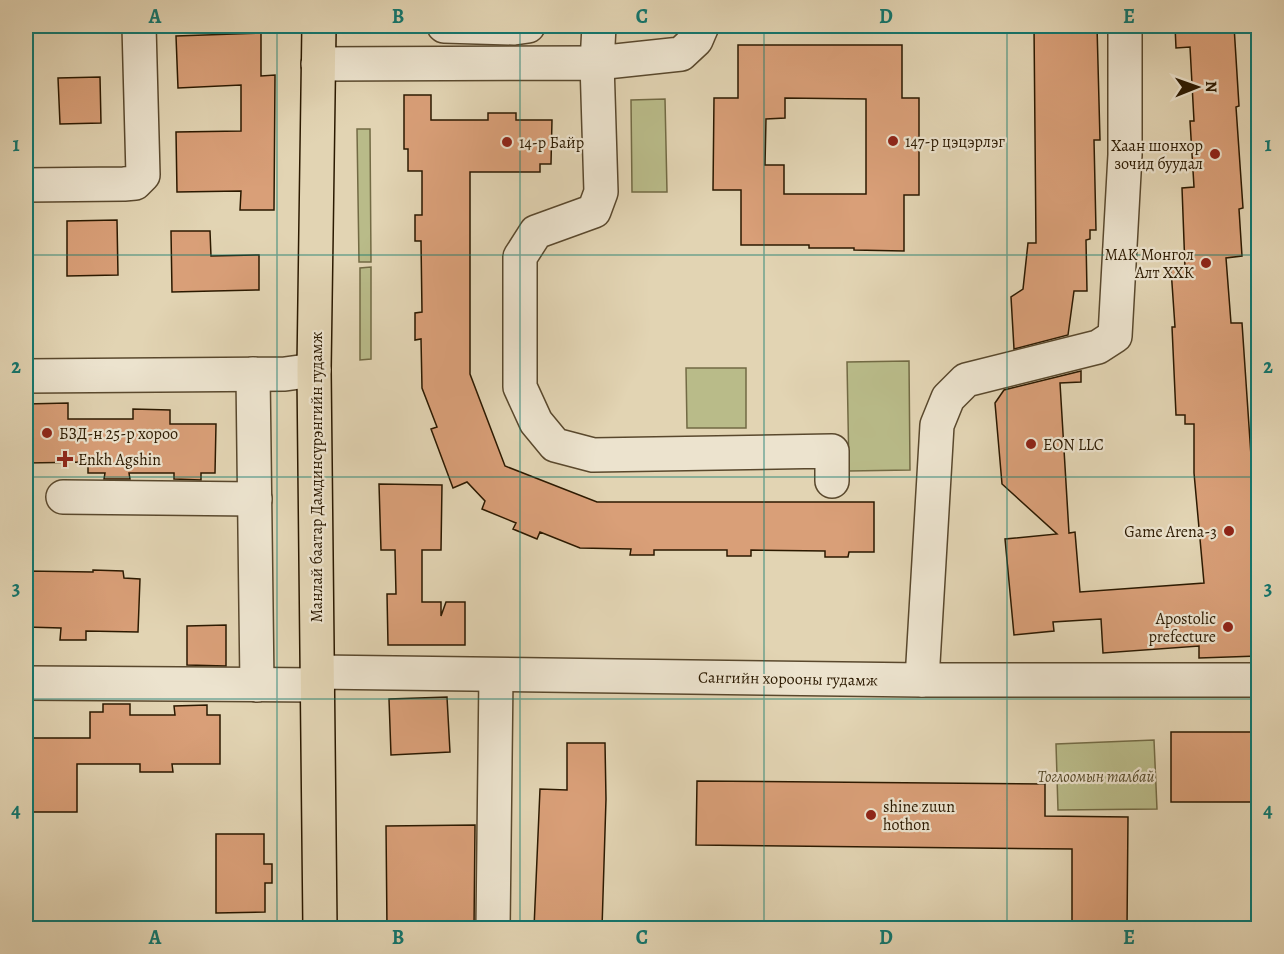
<svg xmlns="http://www.w3.org/2000/svg" width="1284" height="954" viewBox="0 0 1284 954" font-family="Alegreya,serif">
<rect width="100%" height="100%" fill="#e2d4b3"/>
<filter id="stains"><feTurbulence type="fractalNoise" baseFrequency=".00333" numOctaves="4"/><feColorMatrix values="0 0 0 0 .2 0 0 0 0 .09 0 0 0 0 .02 0 0 0 .5 -.17"/></filter>
<radialGradient id="worn" r=".72"><stop offset=".6" stop-color="#630" stop-opacity="0"/><stop offset="1" stop-color="#630" stop-opacity=".3"/></radialGradient>
<g fill="#b9bb89" stroke="#726a44" stroke-width="1.5">
<path d="M665,99l2,93h-35l-1,-92z"/>
<path d="M357,129h13l1,133h-12z"/>
<path d="M371,267v92l-11,1v-92z"/>
<path d="M909,361l1,109 -61,1 -2,-109z"/>
<path d="M686,368h60v60h-59z"/>
<path d="M1154,740l3,69 -99,1 -2,-66z"/>
</g>
<g fill="#d99f78" stroke="#2b1900" stroke-width="1.5" fill-rule="evenodd">
<path d="M1034,26h63l3,114h-6l2,90h-6v9l-4,1 1,51h-13l-6,44 -54,14 -3,-52 12,-8 5,-46h8z"/>
<path d="M1175,26h59l5,80 -3,1 7,101 -4,1 3,47 -16,2 5,65h11l12,177h4v156l-59,2v-12l-96,7 -2,-34 -48,3 1,9 -40,4 -9,-96 52,-5 -55,-50 -7,-81 9,-13 77,-19v11l-21,1 9,150 6,-1 5,60 124,-9 -10,-110v-49h-9v-9h-9l-4,-88h3l-4,-58 14,-1 -3,-80 12,-1 -4,-66h4l-4,-74 -14,1z"/>
<path d="M261,33v43l14,-1 -1,135h-34l1,-19 -64,1 -1,-60 65,-1v-46l-63,3 -2,-52z"/>
<path d="M738,45h164v53h17v97h-15v56l-50,-1v-2h-45v-3h-68v-55h-28l1,-92h24zM785,98l81,1v95h-82v-29h-19l1,-46 19,-1z"/>
<path d="M100,77l1,46 -41,1 -2,-46z"/>
<path d="M404,95h27v25h57v-7h28v7h36l-1,44h-11v8h-70v202l35,92 92,36h277v50h-25l-1,5h-23v-6l-74,-1v6h-24v-6h-73v5h-24l1,-6 -51,-1 -40,-16 -3,7 -24,-10 3,-6 -34,-14 3,-8 -18,-19 -14,6 -22,-59 6,-2 -15,-39 -1,-49 -6,1v-27l7,-1 -1,-71h-6v-26h7v-44h-14v-22h-4z"/>
<path d="M117,220l1,55 -51,1v-55z"/>
<path d="M171,231h39l1,25 48,-1v35l-87,2z"/>
<path d="M68,403v16h65v-10l37,1v14h46l-1,49h-14v7l-27,-1v-6h-45l1,6h-26l1,-6h-17v-11l-62,1v-59z"/>
<path d="M379,484l63,1 -1,65h-19v52h19v14l5,-14h19v43h-77l-1,-51h9l-1,-44h-14z"/>
<path d="M93,570l30,1 1,7 16,1 -2,53 -52,-1v9h-26l1,-12 -35,-1v-56l67,1z"/>
<path d="M226,625v41l-39,-1v-39z"/>
<path d="M447,697l3,55 -59,3 -2,-56z"/>
<path d="M103,704h27v11h45l-1,-9 33,-1v10h13v49h-48l1,8h-33v-8h-63v48h-51v-74h64v-26h13z"/>
<rect x="1171" y="732" width="87" height="70"/>
<path d="M567,743h38l1,56 -4,129h-68l6,-139 27,1z"/>
<path d="M697,781l348,3v32l83,1 -1,111h-55v-79l-376,-4z"/>
<path d="M475,825l-1,103h-87l-1,-102z"/>
<path d="M216,834h48v30h8v19h-7v29l-49,1z"/>
</g>
<g fill="none" stroke-linecap="round" stroke-linejoin="round">
<defs>
<g id="minor">
<path d="M444,26l70,2 14,-2"/>
<path d="M599,26l-2,37 84,-9 15,-14 6,-14"/>
<path d="M318,64l279,-1 4,129 -7,19 -58,21 -16,25v130l16,35 19,23 38,10 239,-4v30"/>
<path d="M26,185l98,-1 11,-1 8,-8 -4,-149"/>
<path d="M253,374l4,311"/>
<path d="M26,376l259,-2 29,-4"/>
<path d="M63,497l192,2"/>
<path d="M317,672l605,8h336"/>
<path d="M922,680l15,-255 11,-27 18,-18 132,-33 17,-11 10,-181v-129"/>
<path d="M26,683l292,2"/>
<path d="M493,928l3,-253"/>
</g>
<path id="major" d="M319,26l-5,344 6,558"/>
</defs>
<use href="#minor" stroke="#59482d" stroke-width="36"/>
<use href="#major" stroke="#2b1900" stroke-width="36"/>
<use href="#minor" stroke="#ece3ce" stroke-width="33"/>
<use href="#major" stroke="#e2d4b3" stroke-width="33"/>
</g>
<path fill="none" stroke="#0f766e" stroke-width="1.5" stroke-opacity="0.55" d="M277,26v902M520,26v902M764,26v902M1007,26v902M26,255h1232M26,477h1232M26,699h1232"/>
<g fill="#8f2418" stroke="#ece3ce" stroke-width="2">
<circle cx="893" cy="141" r="6"/>
<circle cx="507" cy="142" r="6"/>
<circle cx="1215" cy="154" r="6"/>
<circle cx="1206" cy="263" r="6"/>
<circle cx="47" cy="433" r="6"/>
<circle cx="1031" cy="444" r="6"/>
<path d="M62 450h6v6h6v6h-6v6h-6v-6h-6v-6h6z"/>
<circle cx="1229" cy="531" r="6"/>
<circle cx="1228" cy="627" r="6"/>
<circle cx="871" cy="815" r="6"/>
</g>
<g text-anchor="middle" stroke-width="4.5" stroke-linejoin="round" paint-order="stroke">
<g font-size="16" fill="#2b1900" stroke="#ece3ce" text-anchor="start">
<text x="905" y="147">147-р цэцэрлэг</text>
<text x="519" y="148">14-р Байр</text>
<text x="1203" y="151" text-anchor="end">Хаан шонхор<tspan x="1203" dy="18">зочид буудал</tspan></text>
<text x="1194" y="260" text-anchor="end">MAK Монгол<tspan x="1194" dy="18">Алт ХХК</tspan></text>
<text x="59" y="439">БЗД-н 25-р хороо</text>
<text x="1043" y="450">EON LLC</text>
<text x="78" y="465">Enkh Agshin</text>
<text x="1217" y="537" text-anchor="end">Game Arena-3</text>
<text x="1216" y="624" text-anchor="end">Apostolic<tspan x="1216" dy="18">prefecture</tspan></text>
<text x="883" y="812">shine zuun<tspan x="883" dy="18">hothon</tspan></text>
</g>
<g font-size="16" fill="#2b1900" stroke="#ece3ce">
<text transform="translate(316 477) rotate(-90)" y="6">Манлай баатар Дамдинсүрэнгийн гудамж</text>
<text transform="translate(788 678) rotate(1)" y="6">Сангийн хорооны гудамж</text>
</g>
<g font-size="16" font-style="italic" fill="#564a29" stroke="#ece3ce">
<text x="1096" y="782">Тоглоомын талбай</text>
</g>
</g>
<rect width="1284" height="954" fill="none" stroke="#e2d4b3" stroke-width="66"/>
<g transform="translate(1197 87) rotate(89)" stroke="#ece3ce" stroke-width="4.5" paint-order="stroke">
<path d="M0-4.5L10 22L0 15L-10 22Z" fill="#2b1900"/>
<text y="-9" font-size="16" font-weight="bold" text-anchor="middle" fill="#2b1900">N</text>
</g>
<rect x="33" y="33" width="1218" height="888" fill="none" stroke="#0f766e" stroke-width="2"/>
<g font-size="20" text-anchor="middle" font-weight="bold" fill="#0f766e">
<text x="155" y="23">A</text>
<text x="398" y="23">B</text>
<text x="642" y="23">C</text>
<text x="886" y="23">D</text>
<text x="1129" y="23">E</text>
<text x="16" y="151">1</text>
<text x="1268" y="151">1</text>
<text x="16" y="373">2</text>
<text x="1268" y="373">2</text>
<text x="16" y="595">3</text>
<text x="1268" y="595">3</text>
<text x="16" y="817">4</text>
<text x="1268" y="817">4</text>
<text x="155" y="944">A</text>
<text x="398" y="944">B</text>
<text x="642" y="944">C</text>
<text x="886" y="944">D</text>
<text x="1129" y="944">E</text>
</g>
<rect width="100%" height="100%" filter="url(#stains)"/>
<rect width="100%" height="100%" fill="url(#worn)"/>
</svg>
